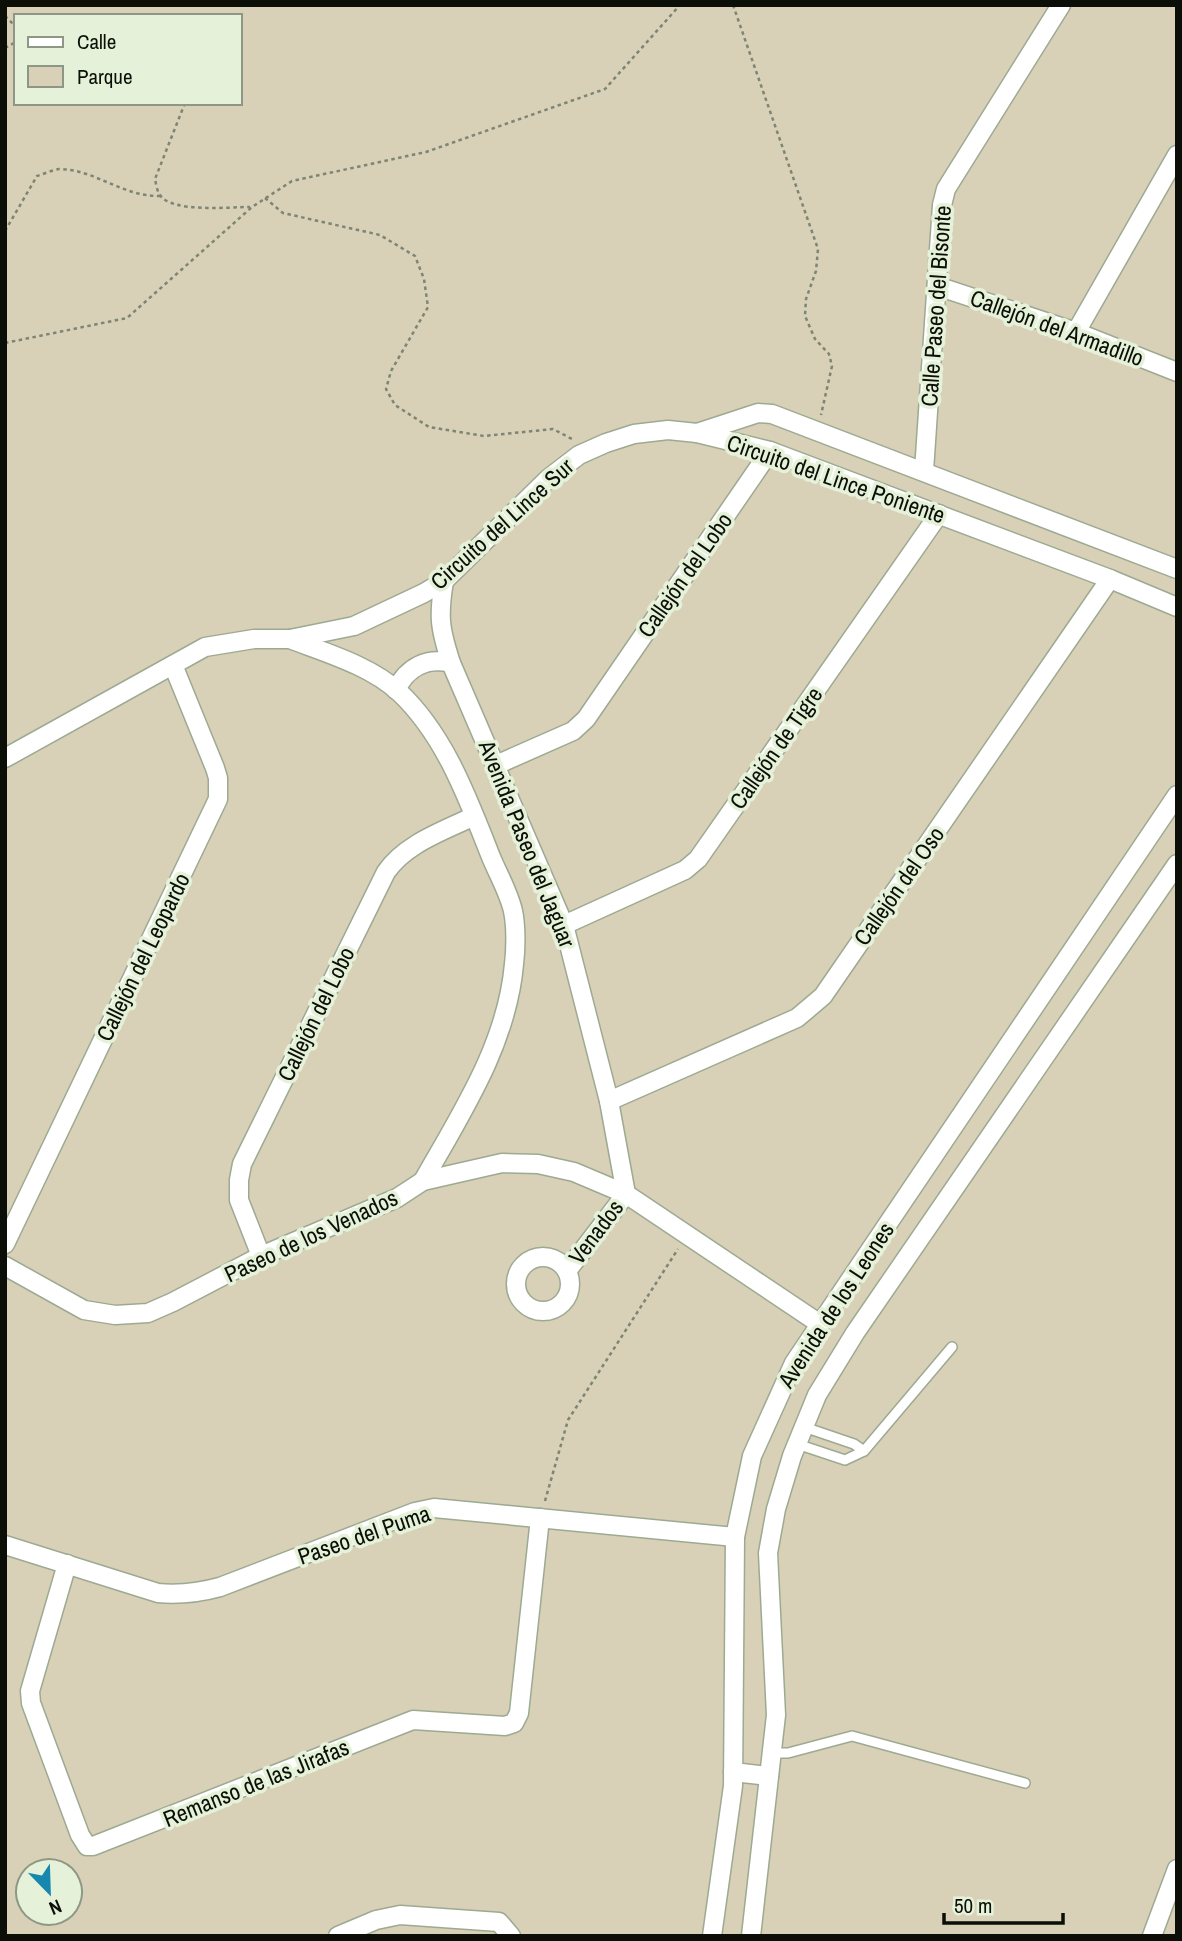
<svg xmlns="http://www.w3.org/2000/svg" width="1182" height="1941" viewBox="0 0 1182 1941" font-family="'Archivo Narrow',sans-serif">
<rect width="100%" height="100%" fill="#e5f2d9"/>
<path fill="#d8d0b7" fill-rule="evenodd" d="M5,5h1172v1931h-1172zM16,16h224v87h-224zM28,1871h42v42h-42z"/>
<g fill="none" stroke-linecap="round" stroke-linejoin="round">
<defs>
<g id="service">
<path d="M804,1427l50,17 10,7"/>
<path d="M797,1444l48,16 19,-9 88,-104"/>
<path d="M772,1753h16l64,-17 173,47"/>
</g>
<g id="minor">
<path d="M937,286l139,46 101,40"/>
<path d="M1076,332l101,-177"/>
<path d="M697,433l61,-20 14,1 405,155"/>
<path d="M924,471l18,-266 4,-16 115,-184"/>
<path d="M444,581c-6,36 -4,48 7,82l113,262 45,176 17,93"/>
<path d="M290,639c36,14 79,26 109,53 46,43 69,107 92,165 7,17 18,36 22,54 3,14 3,37 1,53 -7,80 -52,148 -91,217"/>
<path d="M396,690c11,-23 31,-33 55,-27"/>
<path d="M5,758l200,-111 49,-8h36l64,-13 70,-33 20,-12 105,-103 30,-23 27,-12 28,-9 34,-4 29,3 73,18 340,128 67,28"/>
<path d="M496,765l77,-34 13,-12 184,-268"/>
<path d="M564,925l121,-55 13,-11 241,-345"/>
<path d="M609,1101l188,-83 26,-22 287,-417"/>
<path d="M5,1244l213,-445v-21l-3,-10 -42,-103"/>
<path d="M261,1256l-22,-56v-20l3,-16 144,-292c20,-29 58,-41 88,-56"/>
<circle cx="543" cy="1284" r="27"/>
<path d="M5,1266l79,44 31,5 33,-2 25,-11 88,-46 136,-58 26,-17 79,-18 36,1 36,8 52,22 194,130"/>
<path d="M567,1271l59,-77"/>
<path d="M5,1545l153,48c22,2 40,0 62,-6l195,-75 19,-4 301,29"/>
<path d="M67,1564l-37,127 1,12 49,132 7,11h6l320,-126 92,6 9,-3 5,-10 21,-195"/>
<path d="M733,1772l36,4"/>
<path d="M338,1936l38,-16 24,-5 99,7 12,14"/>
<path d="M712,1936l21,-150 2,-249 17,-81 42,-93 383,-568"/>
<path d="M751,1936l25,-221 -8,-162 8,-44 16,-53 25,-61 38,-62 322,-469"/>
<path d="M1152,1936l25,-67"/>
</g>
</defs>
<use href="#service" stroke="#9daa92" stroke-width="12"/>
<use href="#minor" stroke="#9daa92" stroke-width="21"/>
<g stroke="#7d8574" stroke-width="2.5" stroke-dasharray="3.5 3.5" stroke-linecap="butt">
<path d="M733,5l85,244 -2,22 -10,28 -1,17 10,23 14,15 3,12 -11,49"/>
<path d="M5,16l11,11"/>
<path d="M5,48l11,-6"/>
<path d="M185,103l-30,76c1,5 2,12 5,16 11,18 70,12 90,12"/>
<path d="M265,198l18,15 97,22 35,21 9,23 4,28 -37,64 -5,18 9,16 34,22 55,9 69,-7 19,10"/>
<path d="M5,231l32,-55c7,-2 15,-6 22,-7 35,0 64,28 101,27"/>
<path d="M5,343l122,-25 125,-111 40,-26 134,-29 179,-63 75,-84"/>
<path d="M545,1501l23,-81 110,-171"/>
</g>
<use href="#service" stroke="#fff" stroke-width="9"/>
<use href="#minor" stroke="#fff" stroke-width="18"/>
</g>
<g text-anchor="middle" stroke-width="7" stroke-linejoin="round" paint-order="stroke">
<g font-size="23" fill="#0b0f07" stroke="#e5f2d9">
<text transform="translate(936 306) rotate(-86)" y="8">Calle Paseo del Bisonte</text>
<text transform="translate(1057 328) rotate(20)" y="8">Callejón del Armadillo</text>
<text transform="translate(836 479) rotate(19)" y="8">Circuito del Lince Poniente</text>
<text transform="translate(502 524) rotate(-42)" y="8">Circuito del Lince Sur</text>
<text transform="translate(685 575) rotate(-55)" y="8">Callejón del Lobo</text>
<text transform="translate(776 748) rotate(-55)" y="8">Callejón de Tigre</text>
<text transform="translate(527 844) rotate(68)" y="8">Avenida Paseo del Jaguar</text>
<text transform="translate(899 886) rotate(-55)" y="8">Callejón del Oso</text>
<text transform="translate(143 957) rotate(-64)" y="8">Callejón del Leopardo</text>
<text transform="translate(316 1014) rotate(-64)" y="8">Callejón del Lobo</text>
<text transform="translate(596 1232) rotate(-53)" y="8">Venados</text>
<text transform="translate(311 1236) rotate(-25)" y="8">Paseo de los Venados</text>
<text transform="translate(836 1305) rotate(-57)" y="8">Avenida de los Leones</text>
<text transform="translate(364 1535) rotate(-19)" y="8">Paseo del Puma</text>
<text transform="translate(256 1783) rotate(-22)" y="8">Remanso de las Jirafas</text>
</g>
</g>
<rect width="1182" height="1941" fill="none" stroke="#0b0f07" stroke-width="14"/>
<rect x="14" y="14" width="228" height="91" fill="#e5f2d9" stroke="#8e9785" stroke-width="2"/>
<rect x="28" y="37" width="35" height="10" fill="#ffffff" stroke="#8e9785" stroke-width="2"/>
<text x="77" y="49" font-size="21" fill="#0b0f07">Calle</text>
<rect x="28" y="66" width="35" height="21" fill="#d8d0b7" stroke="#8e9785" stroke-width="2"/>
<text x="77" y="84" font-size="21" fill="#0b0f07">Parque</text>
<g transform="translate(49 1892) rotate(157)"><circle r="33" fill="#e5f2d9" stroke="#8e9785" stroke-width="2"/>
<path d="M0-5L12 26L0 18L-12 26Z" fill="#1787ad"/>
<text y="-10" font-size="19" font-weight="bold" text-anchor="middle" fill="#0b0f07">N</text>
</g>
<path d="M944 1913v10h119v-10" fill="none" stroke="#0b0f07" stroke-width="3.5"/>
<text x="954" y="1913" font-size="21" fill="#0b0f07" stroke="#e5f2d9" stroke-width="5" paint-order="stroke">50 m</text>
</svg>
